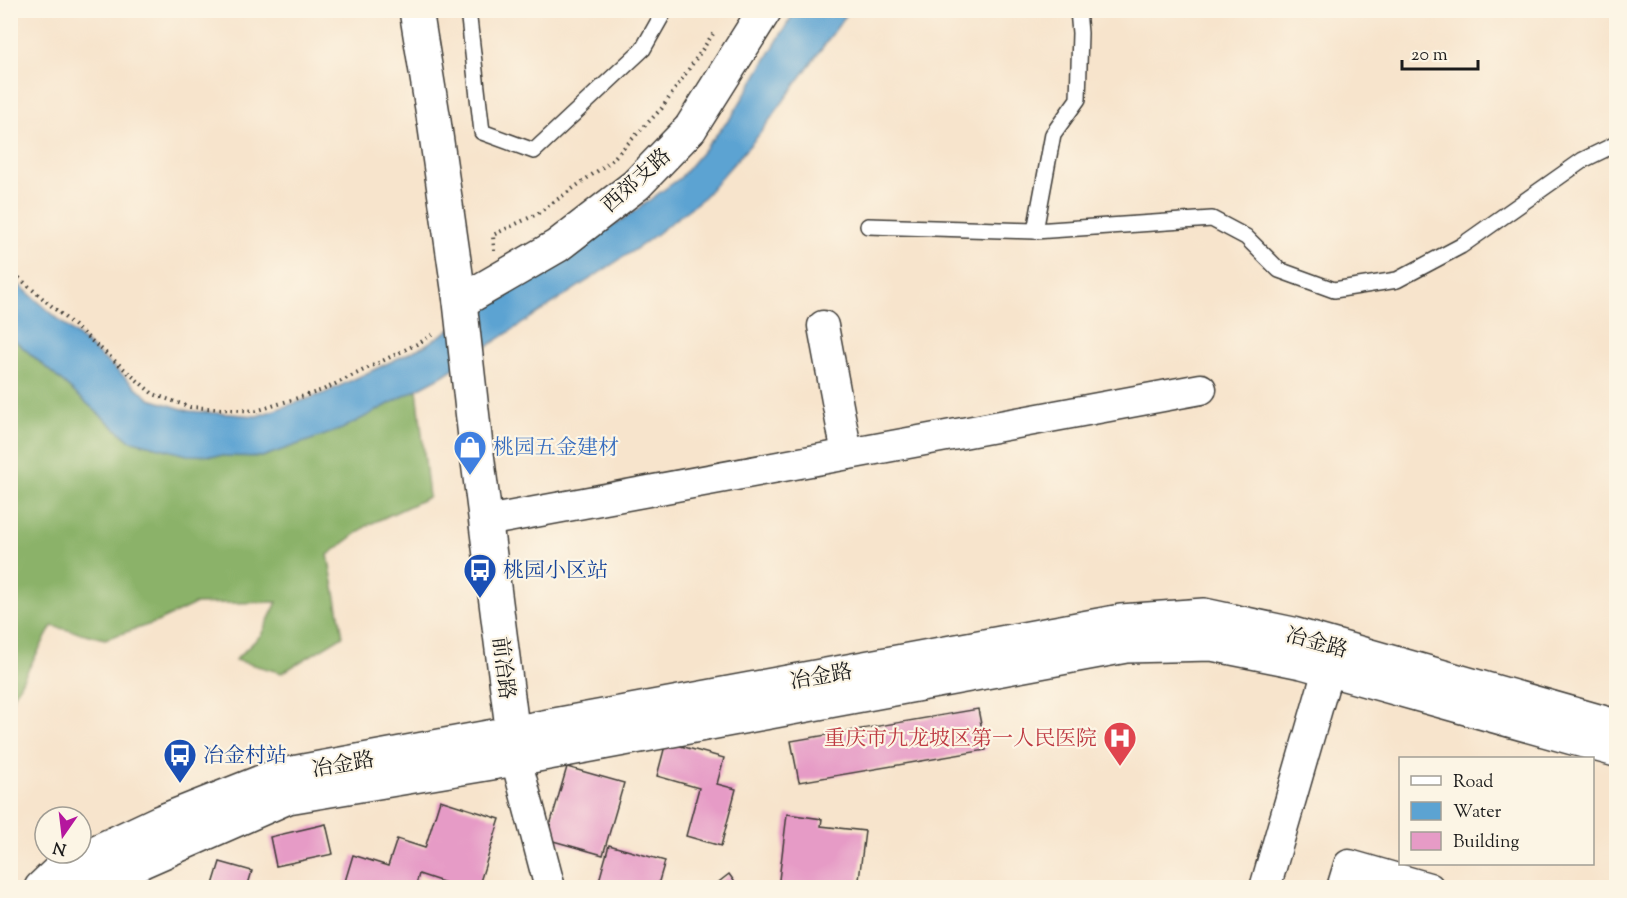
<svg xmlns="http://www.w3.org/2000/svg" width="1627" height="898" viewBox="0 0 1627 898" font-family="'Sorts Mill Goudy','Noto Serif SC',serif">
<rect width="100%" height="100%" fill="#fcf5e5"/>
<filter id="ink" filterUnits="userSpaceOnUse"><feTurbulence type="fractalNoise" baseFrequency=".0167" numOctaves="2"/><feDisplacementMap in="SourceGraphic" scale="12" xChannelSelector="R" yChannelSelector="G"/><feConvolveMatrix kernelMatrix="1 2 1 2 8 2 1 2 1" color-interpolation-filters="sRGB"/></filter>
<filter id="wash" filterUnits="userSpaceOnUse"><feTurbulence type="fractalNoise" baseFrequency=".008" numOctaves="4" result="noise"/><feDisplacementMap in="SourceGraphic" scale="24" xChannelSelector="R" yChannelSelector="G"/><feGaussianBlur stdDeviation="1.35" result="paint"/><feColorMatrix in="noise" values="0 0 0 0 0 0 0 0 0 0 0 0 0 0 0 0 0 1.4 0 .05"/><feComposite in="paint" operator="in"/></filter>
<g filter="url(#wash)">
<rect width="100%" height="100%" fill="#f7e4cc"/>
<path fill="#8bb269" stroke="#546742" stroke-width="1.5" d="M11,337l118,103 133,17 155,-68 12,108 -61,28 -40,30 15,81 -61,37 -47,-13 26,-25 16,-33 -82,2 -38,18 -52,17 -53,-13 -40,73z"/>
<path fill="#5ca3d2" stroke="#3c6077" stroke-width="1.5" d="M795,11h54l-91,125 -56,63 -60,46 -200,131 -100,53 -80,28 -75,-2 -58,-15 -118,-103v-59l139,121 39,12 68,5 68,-23 99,-47 198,-126 58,-42 52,-62z"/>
<g id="blocks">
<g fill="#e69bc6">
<path d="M978,709l8,41 -187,32 -8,-41z"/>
<path d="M666,742l58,16 -7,26 19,5 -15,57 -35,-10 13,-48 -42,-12z"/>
<path d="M567,767l57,16 -21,72 -57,-16z"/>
<path d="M440,800l60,19 -22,69h-17l-42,-14 -4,14h-72l10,-33 35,11 9,-27 28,9z"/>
<path d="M787,814l35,5 -1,7 44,5 -7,57h-80z"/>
<path d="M326,824l7,30 -57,12 -6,-29z"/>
<path d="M609,845l56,16 -8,27h-60z"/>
<path d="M220,862l32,9 -5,17h-35z"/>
<path d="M729,874l10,14h-28z"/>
</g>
</g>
</g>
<g filter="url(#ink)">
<use href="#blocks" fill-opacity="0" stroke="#3d3a36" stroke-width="1.5"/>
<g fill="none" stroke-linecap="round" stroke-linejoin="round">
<defs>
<g id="service">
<path d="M468,10l14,122 52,19 109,-102 22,-39"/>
<path d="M868,226l167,5 177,-12 34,18 33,33 55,20 63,-10 64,-34 122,-86 33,-16"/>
<path d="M1035,231l18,-97 25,-35 2,-66 -2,-23"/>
</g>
<g id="minor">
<path d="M823,326l24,128"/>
<path d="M486,521l715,-132"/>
<path d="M516,759l34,129"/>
<path d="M1265,888l70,-242"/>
<path d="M1342,888l7,-23 80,23"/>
</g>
<g id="tertiary">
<path d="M416,10l18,111"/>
<path d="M690,129l75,-119"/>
<path d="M476,446l40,313"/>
</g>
<g id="secondary">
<path d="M41,888l21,-20 98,-46 116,-46 845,-155 83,-6 89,19 323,92"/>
<path d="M81,888l207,-91 228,-38 610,-113 86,-2 90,18 314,88"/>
</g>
</defs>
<use href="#service" stroke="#3d3a36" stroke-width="18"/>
<use href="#minor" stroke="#3d3a36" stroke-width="33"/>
<use href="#tertiary" stroke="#3d3a36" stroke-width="36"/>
<use href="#secondary" stroke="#3d3a36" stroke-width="36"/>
<g stroke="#3d3a36" stroke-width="4" stroke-dasharray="1.5 4.5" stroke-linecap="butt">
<path d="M494,251l-1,-16 44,-21 73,-52 52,-54 51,-74"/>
<path d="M10,270l143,124 37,13 66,4 67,-21 98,-48 15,-10"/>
</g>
<use href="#service" stroke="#fff" stroke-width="15"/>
<use href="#minor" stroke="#fff" stroke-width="30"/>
<use href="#tertiary" stroke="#fff" stroke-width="33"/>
<use href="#secondary" stroke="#fff" stroke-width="33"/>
<defs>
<g id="tertiary-bridge">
<path d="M434,121l26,181 16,144"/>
<path d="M460,302l97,-56 79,-61 54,-56"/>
</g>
</defs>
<use href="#tertiary-bridge" stroke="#3d3a36" stroke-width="36" stroke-linecap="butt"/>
<use href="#tertiary-bridge" stroke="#fff" stroke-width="33"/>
</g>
</g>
<defs>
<symbol id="shop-pin" viewBox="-11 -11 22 30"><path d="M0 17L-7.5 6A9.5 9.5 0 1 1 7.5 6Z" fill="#3f7fe0" stroke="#fcf5e5"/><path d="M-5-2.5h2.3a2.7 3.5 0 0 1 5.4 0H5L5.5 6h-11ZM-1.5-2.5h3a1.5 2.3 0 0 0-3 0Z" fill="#fff"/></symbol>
<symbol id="bus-pin" viewBox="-11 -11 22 30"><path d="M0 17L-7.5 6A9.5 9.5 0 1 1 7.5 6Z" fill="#1a4fb4" stroke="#fcf5e5"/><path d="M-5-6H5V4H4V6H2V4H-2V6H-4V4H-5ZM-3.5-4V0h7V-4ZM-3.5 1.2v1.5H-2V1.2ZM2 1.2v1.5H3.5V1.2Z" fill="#fff"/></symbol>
<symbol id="hospital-pin" viewBox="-11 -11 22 30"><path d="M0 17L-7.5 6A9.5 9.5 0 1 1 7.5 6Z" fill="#e0444e" stroke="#fcf5e5"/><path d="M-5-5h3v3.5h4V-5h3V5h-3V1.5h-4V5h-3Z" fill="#fff"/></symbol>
</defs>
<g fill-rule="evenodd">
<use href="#shop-pin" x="451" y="428" width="38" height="52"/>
<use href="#bus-pin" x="461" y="551" width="38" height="52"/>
<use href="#hospital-pin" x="1101" y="719" width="38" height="52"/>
<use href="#bus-pin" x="161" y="736" width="38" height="52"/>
</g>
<g text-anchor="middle" stroke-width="4.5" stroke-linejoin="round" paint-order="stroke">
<g font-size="21" fill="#1c1c1c" stroke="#fcf5e5">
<text transform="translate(636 180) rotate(-42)" y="7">西郊支路</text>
<text transform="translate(1317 642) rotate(15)" y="7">冶金路</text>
<text transform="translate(504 668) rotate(83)" y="7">前冶路</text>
<text transform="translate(821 676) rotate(-10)" y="7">冶金路</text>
<text transform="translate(343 764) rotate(-10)" y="7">冶金路</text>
</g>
<g font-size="21" fill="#366cbe" stroke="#fcf5e5" text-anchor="start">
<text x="493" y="454">桃园五金建材</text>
</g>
<g font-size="21" fill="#164399" stroke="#fcf5e5" text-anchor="start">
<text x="503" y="577">桃园小区站</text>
<text x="203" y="762">冶金村站</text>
</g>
<g font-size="21" fill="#be3a42" stroke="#fcf5e5" text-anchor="end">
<text x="1097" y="745">重庆市九龙坡区第一人民医院</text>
</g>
</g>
<rect width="1627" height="898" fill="none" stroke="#fcf5e5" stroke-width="36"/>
<rect x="1399" y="757" width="195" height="108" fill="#fcf5e5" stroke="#a29e95" stroke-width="1.5"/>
<rect x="1411" y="776" width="30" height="9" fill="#ffffff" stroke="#a29e95" stroke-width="1.5"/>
<text x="1453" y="787" font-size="18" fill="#1c1c1c">Road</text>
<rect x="1411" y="802" width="30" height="18" fill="#5ca3d2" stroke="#a29e95" stroke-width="1.5"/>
<text x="1453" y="817" font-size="18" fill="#1c1c1c">Water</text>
<rect x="1411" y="832" width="30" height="18" fill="#e69bc6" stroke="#a29e95" stroke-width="1.5"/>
<text x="1453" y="847" font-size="18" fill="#1c1c1c">Building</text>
<g transform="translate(63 835) rotate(194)"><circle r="28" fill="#fcf5e5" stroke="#a29e95" stroke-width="1.5"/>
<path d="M0-4.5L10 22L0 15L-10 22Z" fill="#b5179e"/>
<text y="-9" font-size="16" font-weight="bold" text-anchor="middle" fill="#1c1c1c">N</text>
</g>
<path d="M1402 60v9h76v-9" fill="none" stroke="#1c1c1c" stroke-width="3"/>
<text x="1411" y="60" font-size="18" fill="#1c1c1c" stroke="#fcf5e5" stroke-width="4.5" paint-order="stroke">20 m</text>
</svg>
